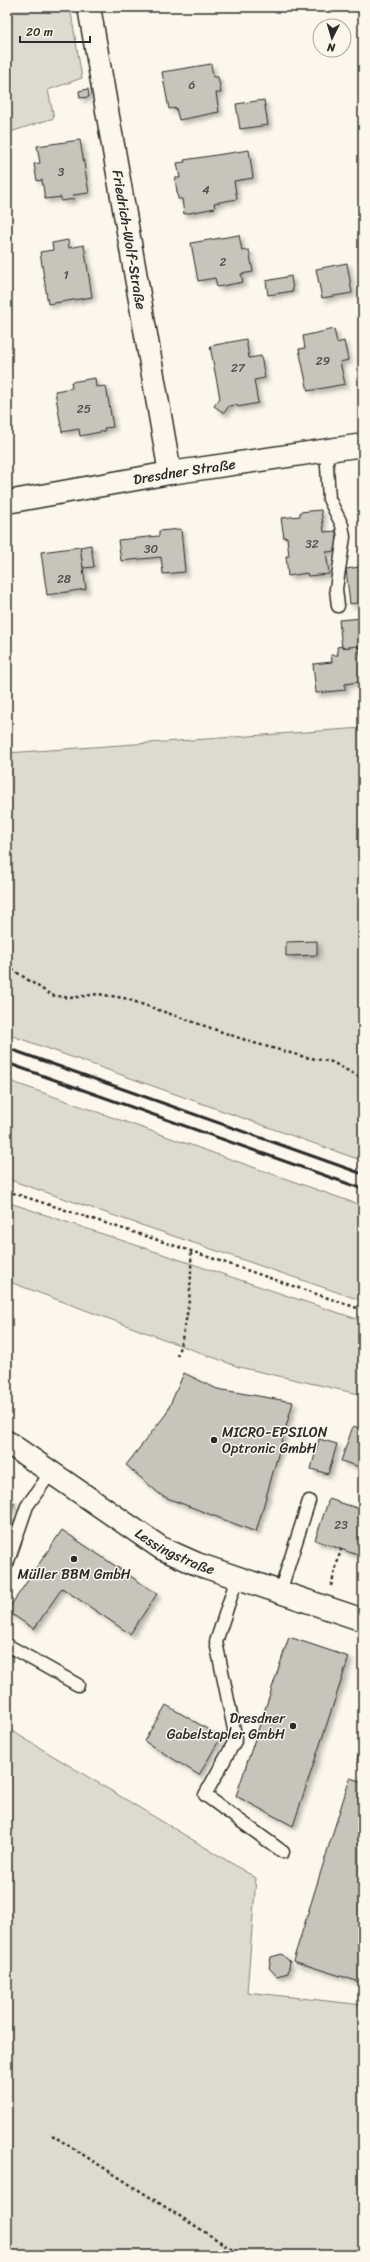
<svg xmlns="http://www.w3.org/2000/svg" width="370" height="2262" viewBox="0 0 370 2262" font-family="Sriracha,sans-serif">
<defs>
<filter id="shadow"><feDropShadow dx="3.5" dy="3.5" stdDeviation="2" flood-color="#0004"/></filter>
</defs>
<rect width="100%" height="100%" fill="#fbf7ec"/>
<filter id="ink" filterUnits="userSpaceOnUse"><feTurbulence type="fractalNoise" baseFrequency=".025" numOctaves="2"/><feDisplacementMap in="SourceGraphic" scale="8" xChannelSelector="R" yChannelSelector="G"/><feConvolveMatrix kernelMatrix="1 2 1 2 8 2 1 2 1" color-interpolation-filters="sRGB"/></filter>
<g filter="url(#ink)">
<g fill="#dddad0" stroke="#84827e">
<path d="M7,7h63l12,71 -34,12 6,28 -47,15z"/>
<path d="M363,728v433l-356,-127v-281z"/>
<path d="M7,1080l356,126v95l-356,-122z"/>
<path d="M7,1202l356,119v74l-124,-28 -232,-86z"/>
<path d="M7,1728l249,150 -9,114 116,13v250h-356z"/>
</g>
<g fill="#c7c4bc" stroke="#2b2b2b" filter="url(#shadow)">
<path d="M211,64l2,13h5l3,16h-5l3,19 -40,8 -3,-12 -7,1 -7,-37z"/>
<path d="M88,89l1,8 -9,1 -1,-7z"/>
<path d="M264,100l4,25 -28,4 -4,-25z"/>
<path d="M80,140l9,53 -16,2 1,4 -13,2v-4l-16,2 -3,-19 -5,1 -3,-17 6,-1 -3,-17z"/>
<path d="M249,150l4,28 -19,3 3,18 -23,4 1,5 -31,6 -2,-15h-4l-3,-21h5l-3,-15 8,-1 -1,-2z"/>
<path d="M239,235l3,16 7,-1 4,22 -12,2 2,8 -26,5 -2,-9 -17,3 -7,-38z"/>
<path d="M68,240l1,8 15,-3 8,52 -44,7 -8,-52 13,-2 -1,-7z"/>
<path d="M347,263l5,30 -30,5 -6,-29z"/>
<path d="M291,276l2,15 -25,4 -2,-14z"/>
<path d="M334,329l3,14 7,-2 4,19 -8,2 5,22 -37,7 -9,-42 6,-1 -2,-12z"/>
<path d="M246,339l3,19 12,-2 4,22 -11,2 4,23 -20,4 -1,-2 -8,1 -5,7 -10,-7 6,-8 -10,-52z"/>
<path d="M95,378l1,9 10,-1 7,41 -9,1 1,3 -25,5 -1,-7 -17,3 -7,-41 17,-3 -1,-6z"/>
<path d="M321,510l3,22 12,-1 2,20 -12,1 3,22 -21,2 -1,-3 -19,3 -2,-20h3l-2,-19 -3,1 -3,-20 19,-2v-4z"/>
<path d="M181,529l4,43 -22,2 -2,-17 -40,4 -3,-21 41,-4v-5z"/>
<path d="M91,545l3,22 -11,1 -3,-21z"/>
<path d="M80,547l6,42 -39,6 -6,-43z"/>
<path d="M359,567l4,35 -13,2 -4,-35z"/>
<path d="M363,618v28l-21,2 -3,-28z"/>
<path d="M342,646v2l16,-2 1,6h2l2,29 -18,3v6l-29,3 -3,-29 19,-2 -1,-7h7l-1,-8z"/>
<path d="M317,941v14l-31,1v-14z"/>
<path d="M184,1373l33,16 76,13 -37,130 -94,-36 -36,-31 40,-51z"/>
<path d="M353,1426l10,3v39l-22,-7z"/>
<path d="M319,1439l18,5 -9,30 -17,-5z"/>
<path d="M7,1498l8,5 -8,12z"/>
<path d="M329,1499l34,11v47l-48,-17z"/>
<path d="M62,1530l95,64 -27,40 -68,-46 -28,41 -27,-18z"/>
<path d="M289,1637l60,20 -56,169 -57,-30z"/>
<path d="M166,1705l55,32 -22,38 -55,-34z"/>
<path d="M363,1740v22l-6,-2z"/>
<path d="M350,1778l13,4v201l-70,-22z"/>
<path d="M282,1954l8,8 -2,11 -11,3 -8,-8 2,-11z"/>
</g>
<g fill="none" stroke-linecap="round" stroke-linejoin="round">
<defs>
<g id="lane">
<path d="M326,450l3,49 13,26 2,12 -8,52 2,17"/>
<path d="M7,1564l20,-58 25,-35"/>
<path d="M237,1578l-21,64 20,97 -31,56 78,57"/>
<path d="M280,1592l29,-91"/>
<path d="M7,1645l71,40"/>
</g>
<g id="street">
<path id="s1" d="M89,7l81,466"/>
<path id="s2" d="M7,1442l154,106 36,16 166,56"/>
</g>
<g id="secondary">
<path id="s3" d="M7,502l163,-29 193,-28"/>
</g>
</defs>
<use href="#lane" stroke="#2b2b2b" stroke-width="15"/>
<use href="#street" stroke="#2b2b2b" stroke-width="25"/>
<use href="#secondary" stroke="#2b2b2b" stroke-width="25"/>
<g stroke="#2b2b2b" stroke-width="2.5" stroke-dasharray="3 3" stroke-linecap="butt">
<path d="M7,966l44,29 19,3 28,-4 26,4 130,45 51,14 27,5 31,17"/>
<path d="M7,1191l184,60 172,59"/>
<path d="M177,1356c11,-34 15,-69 14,-105"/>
<path d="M331,1586l10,-37"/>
<path d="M52,2135l189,120"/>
</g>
<use href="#lane" stroke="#fbf7ec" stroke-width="12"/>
<use href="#street" stroke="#fbf7ec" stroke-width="22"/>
<use href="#secondary" stroke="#fbf7ec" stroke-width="22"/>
<g stroke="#2b2b2b" stroke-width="3">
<path d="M7,1048l356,126"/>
<path d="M7,1063l356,126"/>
</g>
</g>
</g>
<g fill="#2b2b2b" stroke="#fbf7ec" stroke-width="1.5">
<circle cx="214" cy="1440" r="4"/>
<circle cx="74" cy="1559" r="4"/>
<circle cx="293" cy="1726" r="4"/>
</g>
<g text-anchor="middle" stroke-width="3" stroke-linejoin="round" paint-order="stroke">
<g font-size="12" fill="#52514f">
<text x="192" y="89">6</text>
<text x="61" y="176">3</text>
<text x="206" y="194">4</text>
<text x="223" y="266">2</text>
<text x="66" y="279">1</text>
<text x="323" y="365">29</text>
<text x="238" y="372">27</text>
<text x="84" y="413">25</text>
<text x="312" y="548">32</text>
<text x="151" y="553">30</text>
<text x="64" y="583">28</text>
<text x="341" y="1529">23</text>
</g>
<g font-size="14" fill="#2b2b2b" stroke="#fbf7ec">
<text dy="5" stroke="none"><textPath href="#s1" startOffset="236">Friedrich-Wolf-Straße</textPath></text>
<text dy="5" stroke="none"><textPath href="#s3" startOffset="180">Dresdner Straße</textPath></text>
<text dy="5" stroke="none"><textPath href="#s2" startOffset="201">Lessingstraße</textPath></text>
</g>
<g font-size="14" fill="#2b2b2b" stroke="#fbf7ec" text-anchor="start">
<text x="222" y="1437">MICRO-EPSILON<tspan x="222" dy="16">Optronic GmbH</tspan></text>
<text x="74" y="1579" text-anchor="middle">Müller BBM GmbH</text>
<text x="285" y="1723" text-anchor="end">Dresdner<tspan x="285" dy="16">Gabelstapler GmbH</tspan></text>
</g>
</g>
<rect width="370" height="2262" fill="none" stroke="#fbf7ec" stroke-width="24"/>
<rect x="12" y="12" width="346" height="2238" fill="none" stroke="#2b2b2b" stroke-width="1.5" filter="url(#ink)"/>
<g transform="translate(332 38) rotate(185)"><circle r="19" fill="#fbf7ec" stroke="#a8a59f"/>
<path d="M0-3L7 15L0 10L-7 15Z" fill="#2b2b2b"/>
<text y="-6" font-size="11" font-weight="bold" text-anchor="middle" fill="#2b2b2b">N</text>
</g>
<path d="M20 36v6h70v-6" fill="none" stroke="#2b2b2b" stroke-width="2"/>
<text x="26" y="36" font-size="12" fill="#2b2b2b" stroke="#fbf7ec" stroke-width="3" paint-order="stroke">20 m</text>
</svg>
